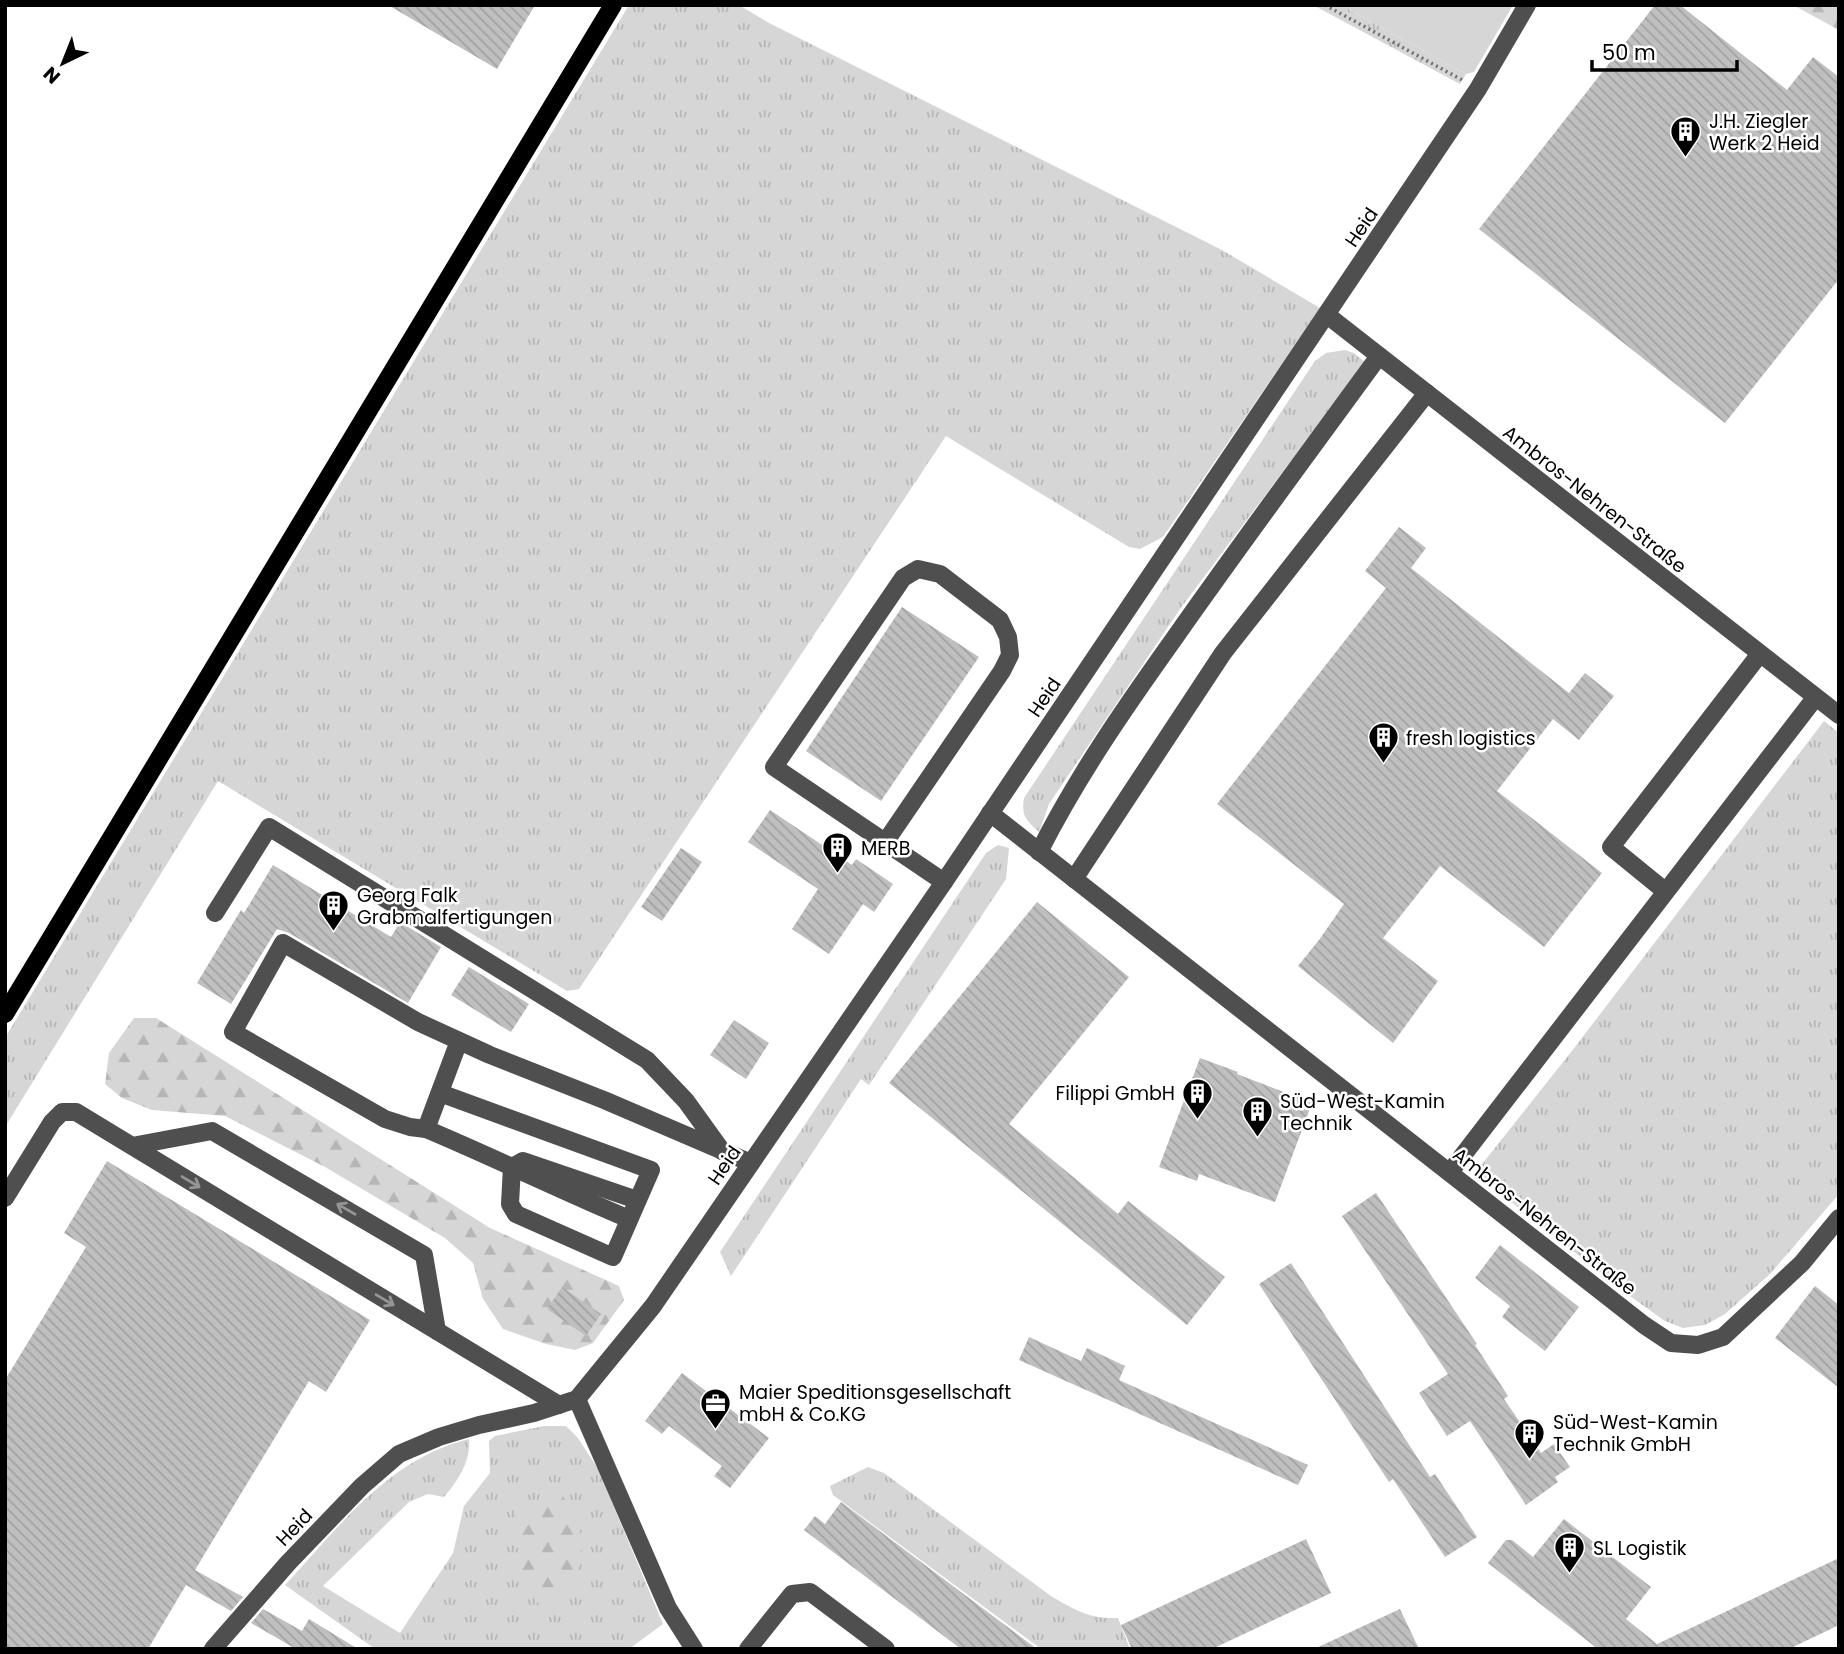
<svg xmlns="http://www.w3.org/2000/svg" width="1844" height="1654" viewBox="0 0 1844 1654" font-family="Poppins,sans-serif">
<defs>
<pattern id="grass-tufts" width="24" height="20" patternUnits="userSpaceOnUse" patternTransform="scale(1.75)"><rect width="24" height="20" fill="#d6d6d6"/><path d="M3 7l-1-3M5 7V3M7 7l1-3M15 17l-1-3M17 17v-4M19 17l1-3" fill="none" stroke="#b6b6b6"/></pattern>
<pattern id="forest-firs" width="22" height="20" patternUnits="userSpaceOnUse" patternTransform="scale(1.75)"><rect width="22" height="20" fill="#d6d6d6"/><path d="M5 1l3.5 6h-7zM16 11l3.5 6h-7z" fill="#b6b6b6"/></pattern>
<pattern id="building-back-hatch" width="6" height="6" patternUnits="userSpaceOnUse" patternTransform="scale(1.75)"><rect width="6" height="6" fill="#bfbfbf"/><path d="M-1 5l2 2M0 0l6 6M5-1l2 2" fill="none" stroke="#a2a2a2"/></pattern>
</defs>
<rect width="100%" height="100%" fill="#fff"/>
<g fill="url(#grass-tufts)">
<path d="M629,5h110l30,18 453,227 98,58 -157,229 -23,12 -11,-2 -183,-111 -367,553 -12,2 -349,-210 -213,346v-89z"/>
<path d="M1313,5h28l125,69 -6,10z"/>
<path d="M1345,350l9,3 11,9 -185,247 -131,195 -10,28c-13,-12 -18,-16 -15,-34l291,-437 11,-8z"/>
<path d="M1824,721l15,12v461l-69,80 -45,40 -20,11 -22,3 -18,-7 -38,-27 -152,-121 100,-126z"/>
<path d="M998,845l11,3 -3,31 -137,206 -8,-6 -130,197 -11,-24 266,-399z"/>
<path d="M544,1426h22l12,12 20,31 65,155 -34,25h-254l-90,-64c53,-57 104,-127 184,-146 2,22 -11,42 -25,58l-16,-3 -19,8 -86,84 77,47 53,-80 11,-47 26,-33 -1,-32 6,-5z"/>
<path d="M868,1467l16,6 167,123c24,14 38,23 67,22l12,31h-89l-208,-154 -3,-9z"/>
</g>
<g fill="url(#forest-firs)">
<path d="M1793,5h46v25z"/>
<path d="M134,1018h22l334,210 129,58 5,14 -31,43 -18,7 -29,-6 -43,-15 -20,-30 -10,-36 -28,-25 -120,-71 -100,-51 -73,-6 -30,-12 -17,-14 4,-31z"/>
<path d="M561,1494c30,39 27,75 -4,113l-19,-4 -17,-19v-24l-9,-35 4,-13 23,-13z"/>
</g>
<path fill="#d6d6d6" d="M1341,5h172l-39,67 -8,2z"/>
<g fill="url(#building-back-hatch)">
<path d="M388,5h147l-38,64z"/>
<path d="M1655,5h25l107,85 26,-33 26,20v202l-114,144 -246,-194z"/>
<path d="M1399,527l27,21 -15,20 158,125 16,-20 29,23 -35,44 -26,-21 -56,72 105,82 -58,74 -104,-81 -57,72 55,43 -45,62 -95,-77 21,-26 25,-36 -127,-100 169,-216 -21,-17z"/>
<path d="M902,607l77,50 -98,144 -75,-50z"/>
<path d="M770,810l82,55 4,-6 37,25 -19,28 -11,-8 -34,50 -37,-25 26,-40 -70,-47z"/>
<path d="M681,848l21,14 -40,59 -21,-14z"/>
<path d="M273,865l118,72 9,-15 41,25 -33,56 -119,-70 -12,-4 -46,75 -34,-21 44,-73 3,3z"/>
<path d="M1037,902l92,75 -120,147 109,90 10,-13 97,76 -38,48 -298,-242z"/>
<path d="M469,967l60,37 -18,28 -60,-37z"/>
<path d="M734,1020l35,23 -23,36 -36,-24z"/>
<path d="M1200,1058l38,14 -1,2 75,29 -37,99 -76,-28 -2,7 -38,-14z"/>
<path d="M107,1161l263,159 -44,72 -17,-11 -114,189 48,27 -12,14 -45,-26 -38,64h-143v-269l81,-133 -22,-14z"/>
<path d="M1376,1193l101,151 -2,1 33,51 -4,3 37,54 13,-9 16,23 -15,10 3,5 -32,23 -56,-84 -23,15 -28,-43 29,-19 -106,-158z"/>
<path d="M1500,1245l79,62 -34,44 -43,-34 8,-11 -35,-28z"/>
<path d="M1291,1263l139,214 5,-3 42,63 -32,20 -52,-78 -4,3 -130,-198z"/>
<path d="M1815,1286l24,19v83l-64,-50z"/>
<path d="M562,1287l39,27 -15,22 -39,-27z"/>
<path d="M1029,1337l52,24 6,-13 38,18 -6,14 189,85 -10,20 -279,-125z"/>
<path d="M682,1373l87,65 -39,50 -16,-12 8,-10 -53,-40 -7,8 -17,-13z"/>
<path d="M841,1502l196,147h-76l-157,-119 11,-14 10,8z"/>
<path d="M1564,1519l87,68 -25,32 31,25 182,-86v67l-50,24h-191l-110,-86 18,-23h6l21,17z"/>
<path d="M1306,1539l25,54 -119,56h-80l-11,-24z"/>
<path d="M263,1609l39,22 7,-12 49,30h-62l-45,-26z"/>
<path d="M1400,1609l19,40h-105z"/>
</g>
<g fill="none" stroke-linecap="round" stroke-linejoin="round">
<path stroke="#717171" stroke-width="3.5" stroke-dasharray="2 3.5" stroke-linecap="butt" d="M1325,5l139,76"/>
<g stroke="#4f4f4f" stroke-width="18">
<path d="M1327,315l512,400"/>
<path d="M990,813l654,512 27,18 27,2 25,-8 79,-74 37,-45"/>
<path d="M886,841l116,-170 8,-16 -2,-18 -8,-17 -60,-46 -22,-5 -15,9 -129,189 170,115"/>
<path d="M1039,852c39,-77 87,-146 137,-216 66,-94 135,-187 203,-280"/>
<path d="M1074,879l149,-226 204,-260"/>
<path d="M1665,891l-54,-44 148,-192"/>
<path d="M215,913l54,-86 378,233 39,41 36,50"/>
<path d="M459,1041l-33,88 -16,-2 -25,-8 -152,-87 50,-89 135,79 72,33 114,45 147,63"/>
<path d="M440,1093l211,77 -38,87 -97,-43 -6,-10 2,-37 11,-6 114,39"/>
<path d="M426,1129c69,29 134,61 203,90"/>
<path d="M1450,1172l365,-474"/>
<path d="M5,1198l47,-76 10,-10h14l361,219 -13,-76 -212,-124 -80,15"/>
<path d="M437,1331l122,74"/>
<path d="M577,1399l91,209 26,41"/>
<path d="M213,1649l75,-86 74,-77 37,-32 40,-17 40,-12 55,-12 43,-14 76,-93 291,-424 534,-793 49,-84"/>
<path d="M748,1649l44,-55 18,-2 76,57"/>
</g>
<path stroke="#000" stroke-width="18" d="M5,1014l608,-1009"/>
</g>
<defs><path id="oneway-shaft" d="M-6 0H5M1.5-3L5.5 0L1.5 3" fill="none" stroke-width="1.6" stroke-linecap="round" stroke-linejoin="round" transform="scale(1.75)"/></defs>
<g stroke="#959595">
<use href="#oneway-shaft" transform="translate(191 1182) rotate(31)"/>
<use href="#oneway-shaft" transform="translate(346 1209) rotate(-150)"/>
<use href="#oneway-shaft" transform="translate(385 1300) rotate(31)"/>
</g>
<defs>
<symbol id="building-pin" viewBox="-11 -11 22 30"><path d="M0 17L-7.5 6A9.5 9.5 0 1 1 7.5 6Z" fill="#000" stroke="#fff"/><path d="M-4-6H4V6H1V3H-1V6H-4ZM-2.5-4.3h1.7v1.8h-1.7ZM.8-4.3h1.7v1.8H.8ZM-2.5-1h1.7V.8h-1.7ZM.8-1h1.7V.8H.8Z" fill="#fff"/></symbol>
<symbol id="office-pin" viewBox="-11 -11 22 30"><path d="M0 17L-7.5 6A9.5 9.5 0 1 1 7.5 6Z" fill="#000" stroke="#fff"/><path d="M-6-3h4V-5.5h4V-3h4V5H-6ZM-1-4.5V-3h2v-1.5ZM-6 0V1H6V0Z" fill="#fff"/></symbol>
</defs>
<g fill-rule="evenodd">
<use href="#building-pin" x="1668" y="114" width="35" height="47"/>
<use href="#building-pin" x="1366" y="720" width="35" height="47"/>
<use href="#building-pin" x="820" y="830" width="35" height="47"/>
<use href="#building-pin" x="316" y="888" width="35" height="47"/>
<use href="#building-pin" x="1180" y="1076" width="35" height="47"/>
<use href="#building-pin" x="1240" y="1094" width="35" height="47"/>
<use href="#office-pin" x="698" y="1386" width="35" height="47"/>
<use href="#building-pin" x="1512" y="1416" width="35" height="47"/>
<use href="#building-pin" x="1552" y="1530" width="35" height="47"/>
</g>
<g text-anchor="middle" stroke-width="5" stroke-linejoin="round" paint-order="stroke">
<g font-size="19" fill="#000" stroke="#fff" text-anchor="start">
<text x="1709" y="128">J.H. Ziegler<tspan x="1709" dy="22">Werk 2 Heid</tspan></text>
<text x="1406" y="745">fresh logistics</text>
<text x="861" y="855">MERB</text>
<text x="357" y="902">Georg Falk<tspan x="357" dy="22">Grabmalfertigungen</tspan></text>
<text x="1175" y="1100" text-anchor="end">Filippi GmbH</text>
<text x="1280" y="1108">Süd-West-Kamin<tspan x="1280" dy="22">Technik</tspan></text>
<text x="739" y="1399">Maier Speditionsgesellschaft<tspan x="739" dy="22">mbH &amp; Co.KG</tspan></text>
<text x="1553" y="1429">Süd-West-Kamin<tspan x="1553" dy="22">Technik GmbH</tspan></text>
<text x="1593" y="1555">SL Logistik</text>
</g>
<g font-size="19" fill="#000" stroke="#fff">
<text transform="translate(1361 227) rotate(-56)" y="7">Heid</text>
<text transform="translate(1595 499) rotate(38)" y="7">Ambros-Nehren-Straße</text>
<text transform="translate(1044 697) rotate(-56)" y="7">Heid</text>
<text transform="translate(724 1165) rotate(-56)" y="7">Heid</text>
<text transform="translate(1545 1221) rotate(38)" y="7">Ambros-Nehren-Straße</text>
<text transform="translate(294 1527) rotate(-46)" y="7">Heid</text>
</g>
</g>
<rect width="1844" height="1654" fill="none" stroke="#000000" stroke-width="14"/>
<g transform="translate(63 63) rotate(223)" stroke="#ffffff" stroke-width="5" paint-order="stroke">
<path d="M0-5L12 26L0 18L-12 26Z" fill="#000000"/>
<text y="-10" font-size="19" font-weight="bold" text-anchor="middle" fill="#000000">N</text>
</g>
<path d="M1592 60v10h145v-10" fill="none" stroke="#000000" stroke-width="3.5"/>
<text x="1602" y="60" font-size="21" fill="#000000" stroke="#ffffff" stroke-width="5" paint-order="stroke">50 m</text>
</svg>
